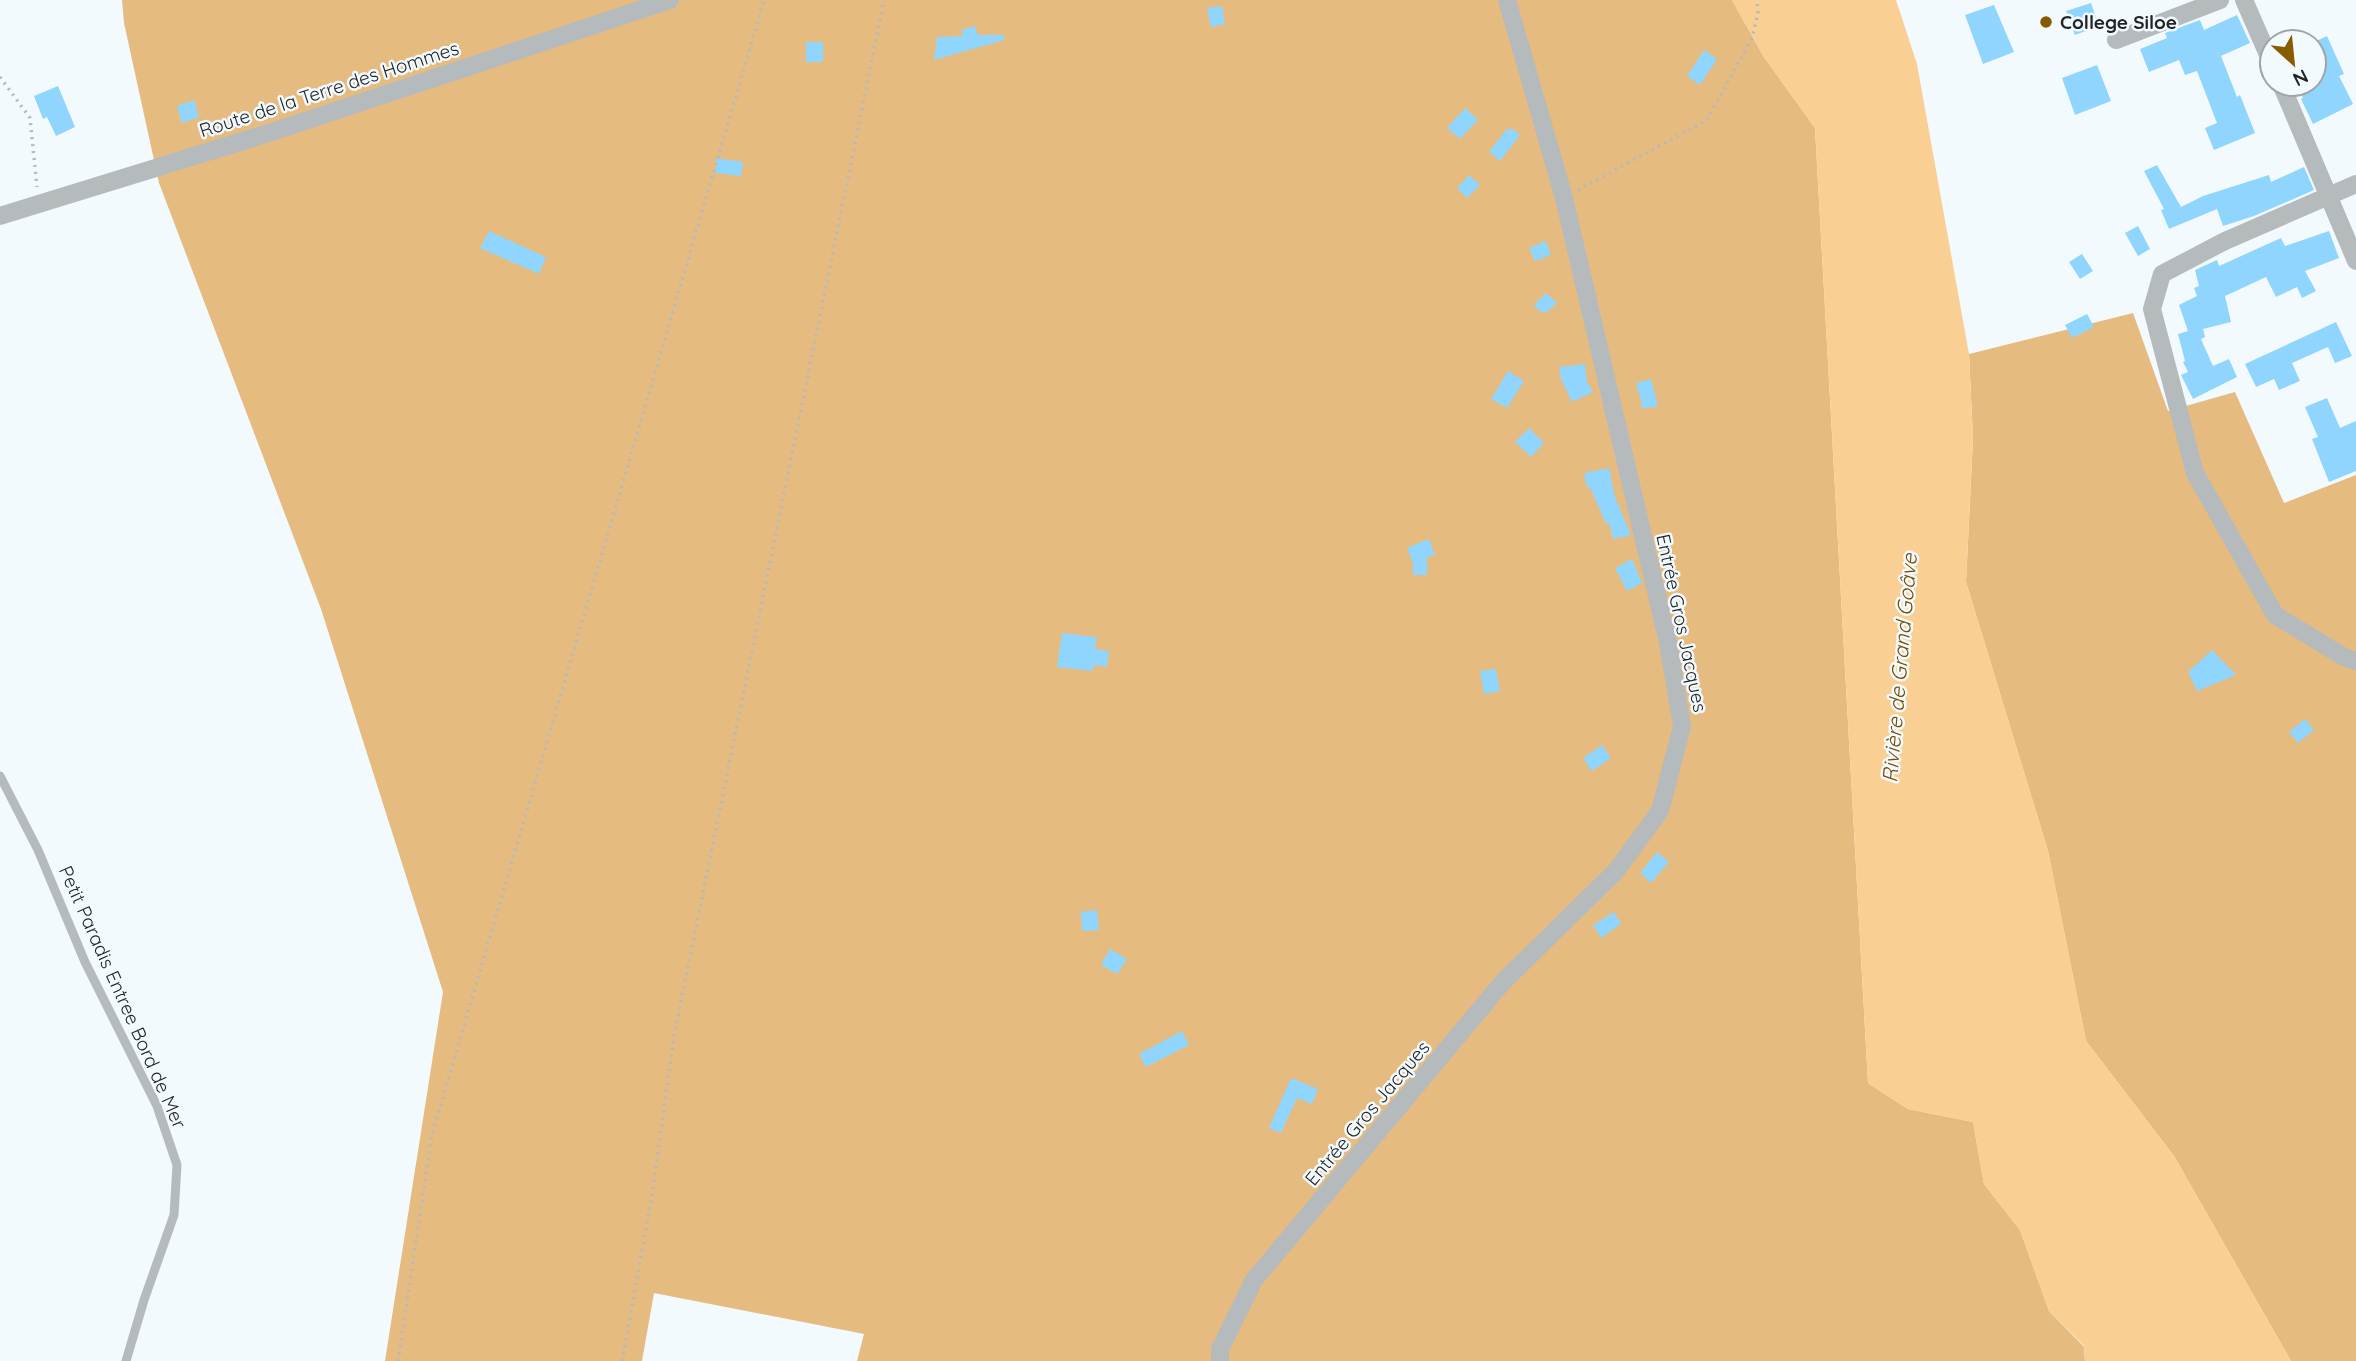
<svg xmlns="http://www.w3.org/2000/svg" width="2356" height="1361" viewBox="0 0 2356 1361" font-family="Quicksand,sans-serif">
<rect width="100%" height="100%" fill="#f3fafe"/>
<g fill="#e5bb80">
<path d="M122,0h1610l32,57 51,71 53,955 40,26 65,13 11,62 36,46 29,81 35,36 1,14h-1228l7,-27 -210,-41 -12,68h-257l58,-369 -122,-383 -162,-426 -35,-160z"/>
<path d="M2133,313l35,98 67,-19 49,111 72,-28v886h-65l-117,-205 -88,-115 -38,-190 -82,-269 7,-143 -4,-85z"/>
</g>
<path fill="#facf94" d="M1732,0h164l21,64 52,290 4,85 -7,143 82,269 38,190 88,115 117,205h-206l-1,-15 -35,-35 -29,-81 -36,-46 -11,-62 -65,-13 -40,-26 -53,-955 -51,-71z"/>
<g fill="#8fd5fd">
<path d="M2091,3l8,23 -24,9 -9,-24z"/>
<path d="M1994,5l20,47 -31,12 -18,-49z"/>
<path d="M1222,6l3,18 -14,3 -4,-19z"/>
<path d="M2237,15l13,28 -29,13 16,41 3,-2 15,38 -41,17 -9,-22 12,-5 -20,-52 -12,4 -6,-15 -30,12 -9,-23 27,-11 -2,-5 35,-13 4,10z"/>
<path d="M975,26l3,9h26v5l-70,20 3,-23 26,-1 -2,-6z"/>
<path d="M2327,36l17,38 -5,2 14,28 -40,20 -12,-25 2,-1 -6,-14h17v-42z"/>
<rect x="806" y="42" width="17" height="20"/>
<path d="M1704,50l13,9 -17,26 -13,-9z"/>
<path d="M2097,65l14,36 -36,14 -13,-37z"/>
<path d="M58,86l17,41 -19,9 -9,-19 -4,2 -9,-23z"/>
<path d="M194,100l5,17 -17,6 -5,-17z"/>
<path d="M1465,108l13,12 -18,19 -13,-11z"/>
<path d="M1507,129h6l7,6 -20,26 -11,-9z"/>
<path d="M717,158l26,4 -2,14 -26,-3z"/>
<path d="M2157,165l24,42 22,-11 66,-21 2,7 33,-15 10,23 -60,26 -31,10 -6,-17 -48,20 -8,-19 3,-1 -20,-38z"/>
<path d="M1469,175l11,10 -13,13 -10,-10z"/>
<path d="M2138,226l12,23 -12,7 -13,-23z"/>
<path d="M489,231l57,26 -7,17 -59,-26z"/>
<path d="M2329,231l10,27 -34,13 11,20 -14,7 -5,-11 -21,10 -10,-20 -41,19 6,26 -28,7 2,8 -4,2 12,27 16,-7 8,18 -44,22 -12,-24 7,-3 -5,-10 2,-1 -7,-27 10,-3 -9,-26 18,-9 -3,-8 5,-2 -4,-16 22,-10 2,6 62,-28 4,8z"/>
<path d="M1546,241l5,14 -16,6 -6,-13z"/>
<path d="M2082,254l11,17 -13,8 -11,-17z"/>
<path d="M1546,293l11,10 -10,9h-6l-7,-7z"/>
<path d="M2087,314l7,13 -22,11 -7,-13z"/>
<path d="M2336,322l16,34 -17,7 -7,-16 -36,16 8,18 -21,9 -5,-11 -18,8 -11,-23z"/>
<path d="M1585,364l2,18 6,10 -21,10 -11,-23 -2,-12z"/>
<path d="M1508,371l16,10 -17,27 -16,-9z"/>
<path d="M1651,379l7,27 -15,3 -7,-26z"/>
<path d="M2327,398l13,30 16,-7v50l-27,11 -17,-43 6,-2 -13,-30z"/>
<path d="M1529,428l15,15 -13,14 -16,-15z"/>
<path d="M1609,468l6,29 16,38 -18,4 -4,-16 -3,1 -16,-37 -3,1 -3,-15z"/>
<path d="M1429,539l6,16 -8,2v18h-14v-12l-6,-15z"/>
<path d="M1632,559l10,24 -15,8 -12,-23z"/>
<path d="M1062,633l35,4 -2,12 14,2 -2,16 -14,-2v6l-36,-4z"/>
<path d="M2212,650l24,25 -39,16 -9,-19z"/>
<path d="M1496,669l4,22 -16,3 -4,-23z"/>
<path d="M2305,719l9,11 -16,13 -9,-11z"/>
<path d="M1602,745l9,13 -19,13 -9,-13z"/>
<path d="M1657,852l12,10 -18,21 -11,-10z"/>
<path d="M1097,910l2,20 -17,1 -1,-19z"/>
<path d="M1614,912l7,12 -20,14 -8,-13z"/>
<path d="M1110,949l17,10 -10,15 -16,-9z"/>
<path d="M1182,1031l7,14 -43,22 -7,-13z"/>
<path d="M1291,1078l27,11 -6,15 -15,-6 -16,35 -12,-5z"/>
</g>
<g fill="none" stroke-linecap="round" stroke-linejoin="round">
<g stroke="#b3babd" stroke-width="3.5" stroke-dasharray="2 5" stroke-linecap="butt">
<path d="M0,77l30,41 7,69"/>
<path d="M1578,190l129,-70 45,-82 6,-25 -1,-13"/>
<path d="M398,1361l34,-226 332,-1135"/>
<path d="M622,1361l30,-165 22,-160 210,-1036"/>
</g>
<path stroke="#b5babd" stroke-width="9" d="M0,776l38,74 47,112 72,144 20,59 -3,50 -30,85 -18,61"/>
<g stroke="#b5babd" stroke-width="18">
<path d="M2244,0l28,64"/>
<path d="M2116,40l104,-40"/>
<path d="M2281,84l75,177"/>
<path d="M2356,184l-131,57 -63,33 -10,35 43,164 80,142 69,42 12,4"/>
<path d="M0,216l269,-83 401,-133"/>
<path d="M1220,1361v-12l34,-69 249,-298 113,-111 44,-60 22,-85 -14,-83 -104,-445 -57,-198"/>
</g>
</g>
<circle fill="#885b00" stroke="#f3fafe" stroke-width="2.5" cx="2046" cy="22" r="7"/>
<g text-anchor="middle" stroke-width="5" stroke-linejoin="round" paint-order="stroke">
<g font-size="19" font-weight="bold" fill="#212528" stroke="#f3fafe" text-anchor="start">
<text x="2060" y="29">College Siloe</text>
</g>
<g font-size="19" fill="#212528" stroke="#f3fafe">
<text transform="translate(329 89) rotate(-18)" y="7">Route de la Terre des Hommes</text>
<text transform="translate(1682 623) rotate(78)" y="7">Entrée Gros Jacques</text>
<text transform="translate(123 997) rotate(66)" y="7">Petit Paradis Entree Bord de Mer</text>
<text transform="translate(1367 1113) rotate(-50)" y="7">Entrée Gros Jacques</text>
</g>
<g font-size="21" font-style="italic" fill="#744c00" stroke="#f3fafe">
<text transform="translate(1900 668) rotate(-85)" y="7">Rivière de Grand Goâve</text>
</g>
</g>
<g transform="translate(2293 63) rotate(153)"><circle r="33" fill="#f3fafe" stroke="#9fa5a8" stroke-width="2"/>
<path d="M0-5L12 26L0 18L-12 26Z" fill="#885b00"/>
<text y="-10" font-size="19" font-weight="bold" text-anchor="middle" fill="#212528">N</text>
</g>
</svg>
